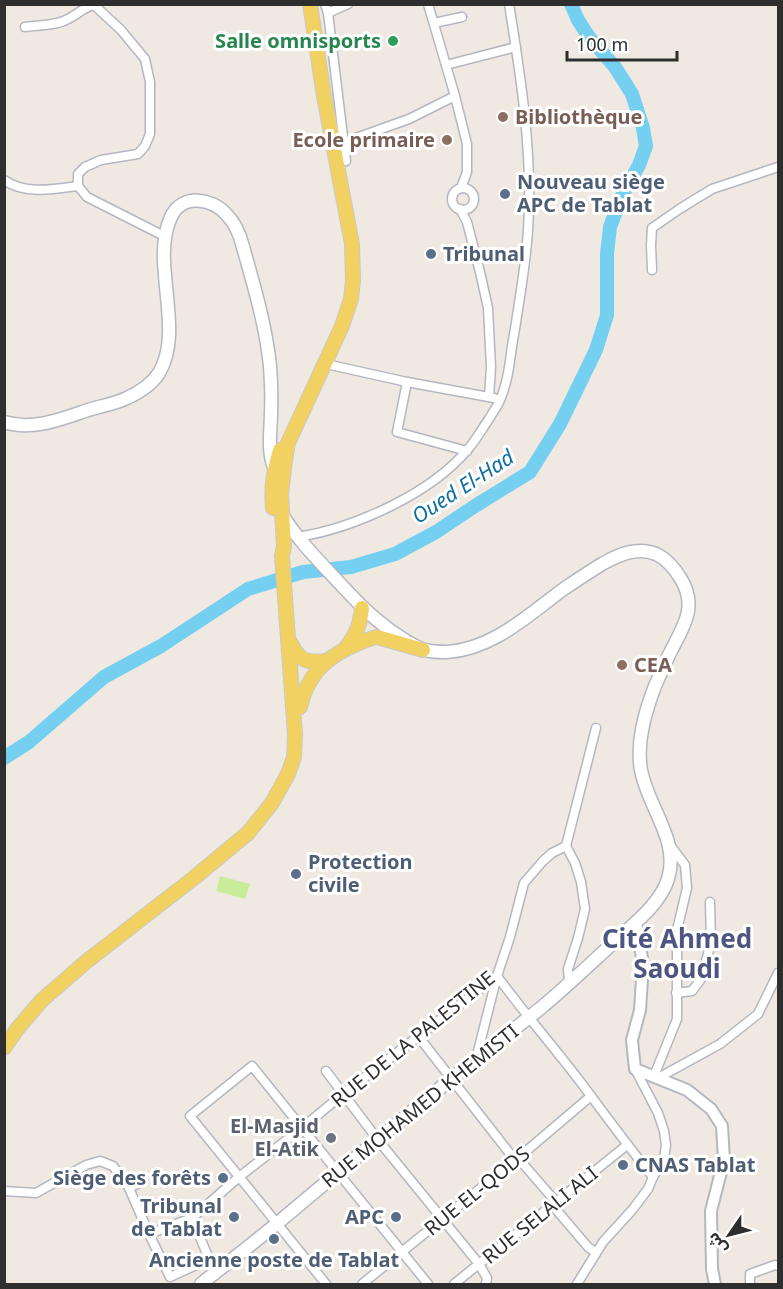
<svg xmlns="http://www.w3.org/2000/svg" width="783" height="1289" viewBox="0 0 783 1289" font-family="'Noto Sans','Noto Sans Arabic',sans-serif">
<rect width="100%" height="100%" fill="#efe9e1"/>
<path fill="#c9ec9a" d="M220,876l30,8 -5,15 -29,-8z"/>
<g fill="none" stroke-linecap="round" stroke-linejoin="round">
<path stroke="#75cff0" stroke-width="14" d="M4,758l25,-16 75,-65 57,-31 87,-57 55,-17 48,-5 44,-13 41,-22 39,-26 55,-34 30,-48 36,-74 11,-35v-61l3,-27 11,-29 18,-33 7,-19 -3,-18 -11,-34 -17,-27 -26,-30 -11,-17 -7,-16"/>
<defs>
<g id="minor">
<path d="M325,4l3,9 18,148"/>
<path d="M428,4l27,92 12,48v28l-6,16"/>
<path d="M328,13l20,-9"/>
<path d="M434,23l28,-6"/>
<path d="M25,27c13,-2 31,-1 43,-8 10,-5 16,-12 26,-14l27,25 24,29 5,23v52l-5,12 -7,8 -37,6 -16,7 -7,7v12l9,11 79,40"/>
<path d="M446,65l70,-18"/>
<path d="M339,144l70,-25 46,-23"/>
<path d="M4,180c21,15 51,9 74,6"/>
<circle cx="463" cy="199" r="11"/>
<path d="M460,209l7,13 13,50 8,36 3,59 -2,30"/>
<path d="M652,270l-1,-25 1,-17 29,-20 31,-19 66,-22"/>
<path d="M326,364l81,18 87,16"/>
<path d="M407,382l-10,50 70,19"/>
<path d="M298,537c56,-9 133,-43 170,-88 8,-9 14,-20 21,-30 3,-6 9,-13 11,-19 10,-22 10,-48 15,-71 5,-33 11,-66 13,-99 5,-75 -7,-152 -19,-226"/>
<path d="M497,976c30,41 64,79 94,120 20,27 40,54 62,81"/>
<path d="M569,983l-1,-14 10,-31 7,-29 -4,-27 -6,-19 -9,-17 30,-118"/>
<path d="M676,993l16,-2 9,-12 10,-36 -1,-41"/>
<path d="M418,1036l93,119 7,3 38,44"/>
<path d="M476,1059l21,-83 13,-39 14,-54 19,-22 9,-8 14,-7"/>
<path d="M326,1071l52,69 101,124 8,14 -1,6"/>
<path d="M654,1076l23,-57v-89l10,-42 -2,-23 -15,-20"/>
<path d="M658,1078l62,-34 38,-30 20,-41"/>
<path d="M143,1181l-14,7 20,46 43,-16 47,-41 63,-49 41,-34 154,-118"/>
<path d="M4,1191l32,2 50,-28 14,-4 13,5 16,22"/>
<path d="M553,1206l35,41 7,5"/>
<path d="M149,1234l21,43 39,-18 -17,-41"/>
<path d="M326,1284l-136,-168 62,-50 176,218"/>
<path d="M362,1284l156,-126 73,-62"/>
<path d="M454,1284l173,-139"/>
<path d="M577,1284l26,-42 30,-33 15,-20 5,-12 11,-18 2,-14 -2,-14 -6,-18 -23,-44"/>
<path d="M750,1284v-10l25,-9 3,1"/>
</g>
<path id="tertiary" d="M636,922l7,42 -3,46 -8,30 3,29 52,21 24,19 11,17 2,34 -13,51 1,58 3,15"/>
<g id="secondary">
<path d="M4,422c29,9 57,-3 84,-12 13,-4 27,-6 39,-12 11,-5 25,-14 32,-25 17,-28 8,-67 6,-98 -2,-18 -2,-41 6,-58 11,-24 41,-19 56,-2 9,9 13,20 16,32 11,39 23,79 27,119 1,15 2,30 1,46 0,21 -5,42 6,62"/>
<path d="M201,1284c26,-21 53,-41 79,-63 64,-54 129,-107 194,-161 23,-18 46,-35 68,-53 24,-20 47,-42 70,-63 19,-18 48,-39 56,-65 12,-39 -20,-71 -27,-109 -5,-28 4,-58 14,-84 5,-11 10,-23 15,-33 13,-26 28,-46 11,-74 -6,-10 -14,-20 -25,-25 -19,-8 -38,1 -54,10 -13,8 -25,16 -37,24 -36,26 -71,61 -118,64 -7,0 -15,0 -22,-2 -6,-1 -13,-6 -19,-9 -23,-14 -42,-31 -60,-51 -23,-25 -48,-49 -65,-77"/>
</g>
<g id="primary">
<path d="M273,508c-2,-24 1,-36 7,-58"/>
<path d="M290,642c9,19 16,21 36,19"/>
<path d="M345,649c11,-14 15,-23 17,-41"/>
<path d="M300,707c7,-29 22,-47 50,-60 9,-4 17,-8 27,-10l46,13"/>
<path d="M4,1048l14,-20 24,-28 45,-39 108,-84 53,-44 24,-30 16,-29 6,-17 1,-23 -13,-178 2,-10 -3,-52 4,-34 3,-17 54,-117 9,-27 2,-18 -1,-37 -28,-148 -14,-92"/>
</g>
</defs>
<use href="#minor" stroke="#b4b7c1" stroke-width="11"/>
<use href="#tertiary" stroke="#b4b7c1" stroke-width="14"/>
<use href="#secondary" stroke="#b4b7c1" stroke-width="15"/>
<use href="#primary" stroke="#c9c9c9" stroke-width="16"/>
<use href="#minor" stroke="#fff" stroke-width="8"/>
<use href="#tertiary" stroke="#fff" stroke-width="10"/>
<use href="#secondary" stroke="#fff" stroke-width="12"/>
<use href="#primary" stroke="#f2d163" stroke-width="14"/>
</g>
<circle fill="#2e9e5b" stroke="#fff" stroke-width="2" cx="393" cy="41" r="6"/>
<g fill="#8d6e63" stroke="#fff" stroke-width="2">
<circle cx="503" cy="117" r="6"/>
<circle cx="447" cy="140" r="6"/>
<circle cx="622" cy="665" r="6"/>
</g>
<g fill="#5c6f8a" stroke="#fff" stroke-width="2">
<circle cx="505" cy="194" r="6"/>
<circle cx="431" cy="254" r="6"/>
<circle cx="296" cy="874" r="6"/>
<circle cx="623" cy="1165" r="6"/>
<circle cx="223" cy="1178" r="6"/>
<circle cx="234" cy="1217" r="6"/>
<circle cx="396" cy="1217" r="6"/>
<circle cx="274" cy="1239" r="6"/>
</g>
<circle fill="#6b7280" stroke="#fff" stroke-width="2" cx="331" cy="1138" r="6"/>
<g text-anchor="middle" stroke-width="6" stroke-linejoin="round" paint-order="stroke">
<g font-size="20" font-weight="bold" fill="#27864d" stroke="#fff" text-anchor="end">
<text x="381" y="48">Salle omnisports</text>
</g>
<g font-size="20" font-weight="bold" fill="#785e54" stroke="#fff" text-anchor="start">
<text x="515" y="124">Bibliothèque</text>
<text x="435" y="147" text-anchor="end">Ecole primaire</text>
<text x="634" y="672">CEA</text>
</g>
<g font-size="20" font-weight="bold" fill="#4e5e75" stroke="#fff" text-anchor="start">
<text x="517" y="189">Nouveau siège<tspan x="517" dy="23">APC de Tablat</tspan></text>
<text x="443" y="261">Tribunal</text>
<text x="308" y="869">Protection<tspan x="308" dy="23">civile</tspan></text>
<text x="635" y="1172">CNAS Tablat</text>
<text x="211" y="1185" text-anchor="end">Siège des forêts</text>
<text x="222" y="1213" text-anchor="end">Tribunal<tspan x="222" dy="23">de Tablat</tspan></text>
<text x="384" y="1224" text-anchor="end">APC</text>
<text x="274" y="1267" text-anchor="middle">Ancienne poste de Tablat</text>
</g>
<g font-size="20" fill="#2e2e2e" stroke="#fff">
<text transform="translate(413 1039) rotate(-39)" y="7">RUE DE LA PALESTINE</text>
<text transform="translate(420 1106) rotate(-39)" y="7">RUE MOHAMED KHEMISTI</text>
<text transform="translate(477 1191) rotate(-39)" y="7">RUE EL-QODS</text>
<text transform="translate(540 1215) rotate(-39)" y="7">RUE SELALI ALI</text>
</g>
<g font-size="20" font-weight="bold" fill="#5b616d" stroke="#fff" text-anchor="end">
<text x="319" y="1133">El-Masjid<tspan x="319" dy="23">El-Atik</tspan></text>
</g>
<g font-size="21" font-style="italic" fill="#0d6fa3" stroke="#fff">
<text transform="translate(463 487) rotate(-33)" y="7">Oued El-Had</text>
</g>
<g font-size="26" font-weight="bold" fill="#4d5680" stroke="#fff">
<text x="677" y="948">Cité Ahmed<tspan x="677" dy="30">Saoudi</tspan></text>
</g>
</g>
<rect width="783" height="1289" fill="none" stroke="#2e2e2e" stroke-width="12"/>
<g transform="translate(729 1235) rotate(235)" stroke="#ffffff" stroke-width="4.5" paint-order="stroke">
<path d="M0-4.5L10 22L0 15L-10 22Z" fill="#2e2e2e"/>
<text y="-9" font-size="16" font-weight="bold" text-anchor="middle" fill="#2e2e2e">ش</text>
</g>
<path d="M567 51v9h110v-9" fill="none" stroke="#2e2e2e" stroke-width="3"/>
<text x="576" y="51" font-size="18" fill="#2e2e2e" stroke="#ffffff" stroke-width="4.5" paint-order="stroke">100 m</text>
</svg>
